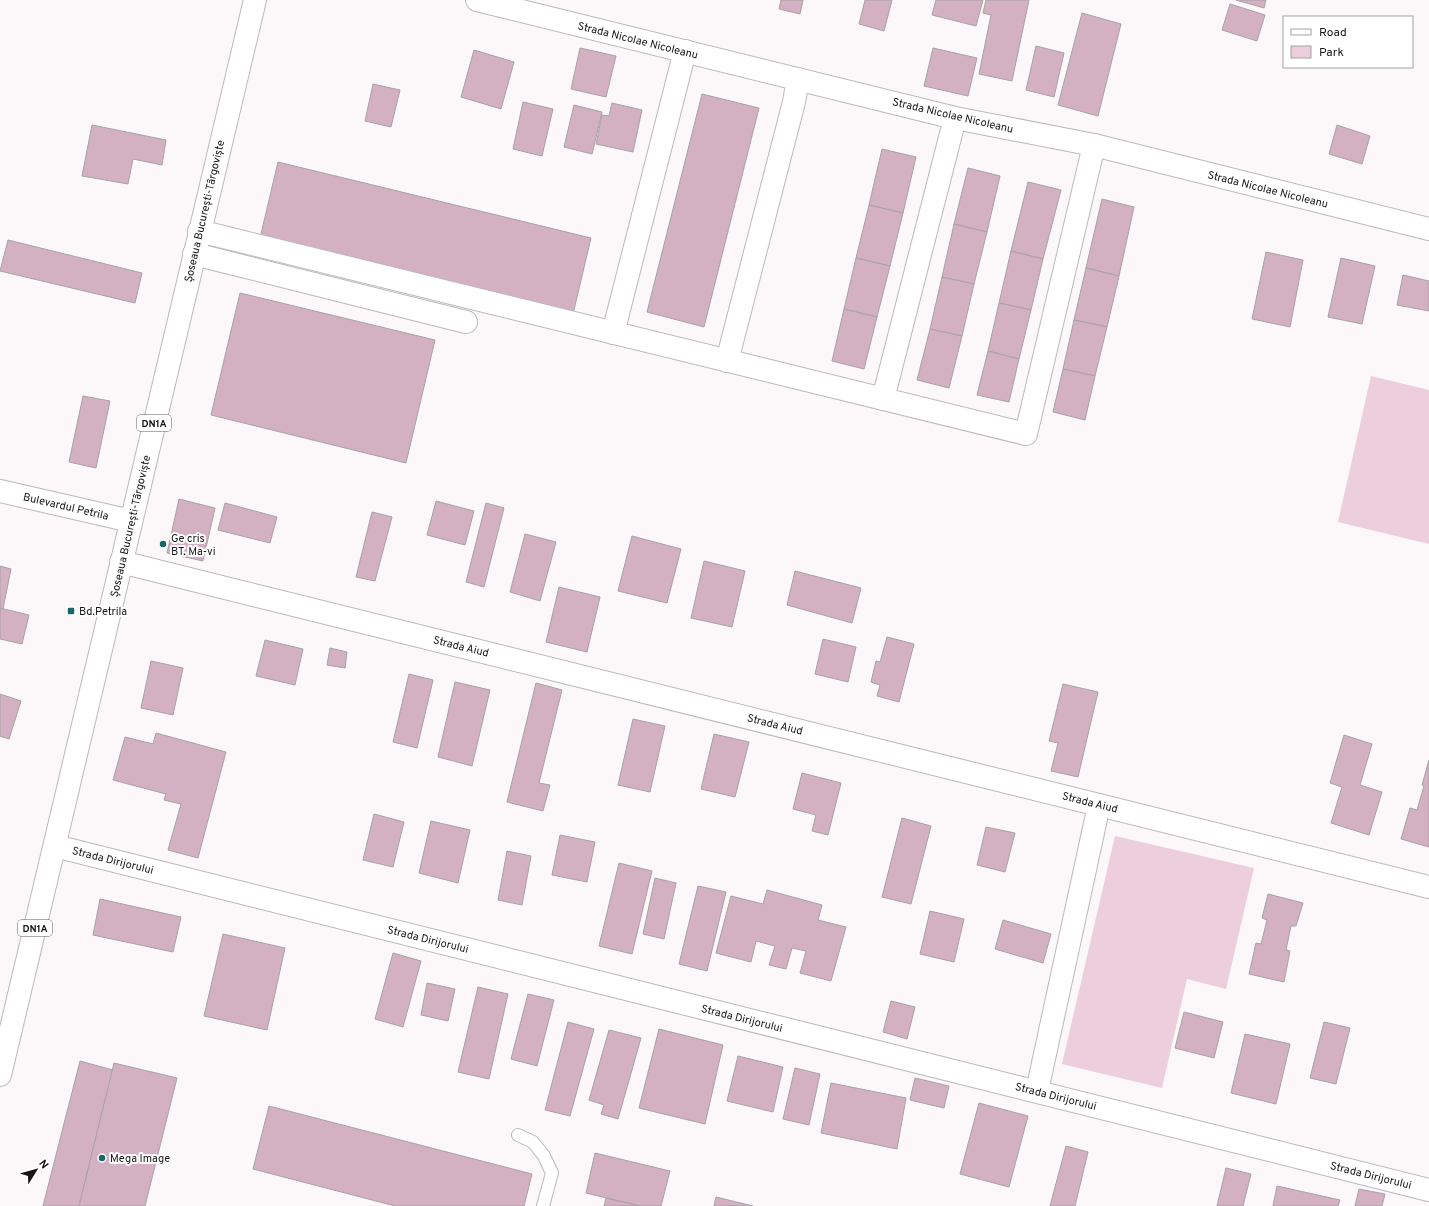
<svg xmlns="http://www.w3.org/2000/svg" width="1429" height="1206" viewBox="0 0 1429 1206" font-family="Overpass,sans-serif">
<rect width="100%" height="100%" fill="#fcf7f9"/>
<g fill="#eccedd">
<path d="M1371,376l58,14v154l-91,-22z"/>
<path d="M1115,836l139,32 -28,121 -39,-10 -25,109 -100,-24z"/>
</g>
<g fill="#d3b0c2" stroke="#a8a2a5">
<path d="M781,0h22l-3,14 -21,-5z"/>
<path d="M865,0h27l-8,31 -25,-7z"/>
<path d="M936,0h47l-7,26 -44,-11z"/>
<path d="M986,0h43l-17,81 -33,-7 12,-59 -8,-2z"/>
<path d="M1236,0h30l-2,8z"/>
<path d="M1230,4l35,11 -8,26 -35,-11z"/>
<path d="M1082,13l39,11 -23,92 -40,-11z"/>
<path d="M1036,46l28,7 -10,44 -28,-7z"/>
<path d="M580,48l36,8 -10,41 -35,-8z"/>
<path d="M933,48l44,10 -9,38 -44,-10z"/>
<path d="M474,50l40,12 -13,47 -40,-12z"/>
<path d="M373,84l27,6 -9,37 -26,-6z"/>
<path d="M702,94l57,14 -55,219 -57,-15z"/>
<path d="M523,102l30,7 -11,47 -29,-7z"/>
<path d="M612,103l30,7 -9,42 -37,-8 6,-29 7,1z"/>
<path d="M574,105l28,7 -10,42 -28,-7z"/>
<path d="M92,125l74,15 -4,25 -29,-6 -5,25 -46,-8z"/>
<path d="M1337,125l33,11 -8,28 -33,-10z"/>
<path d="M882,149l34,8 -13,56 -34,-8z"/>
<path d="M278,162l313,76 -18,76 -313,-76z"/>
<path d="M968,168l32,8 -13,56 -33,-8z"/>
<path d="M1028,182l33,8 -18,69 -32,-8z"/>
<path d="M1102,199l32,8 -15,69 -33,-8z"/>
<path d="M869,205l34,8 -13,53 -34,-8z"/>
<path d="M954,224l33,8 -13,52 -32,-7z"/>
<path d="M8,240l134,33 -7,30 -135,-32z"/>
<path d="M1011,251l32,8 -12,51 -32,-7z"/>
<path d="M1266,252l37,8 -13,67 -38,-8z"/>
<path d="M856,258l34,8 -13,51 -33,-8z"/>
<path d="M1341,258l34,8 -13,58 -34,-7z"/>
<path d="M1086,268l33,8 -12,51 -33,-7z"/>
<path d="M1403,275l26,6v30l-32,-6z"/>
<path d="M942,277l32,7 -12,52 -32,-7z"/>
<path d="M240,293l195,47 -29,123 -195,-48z"/>
<path d="M999,303l32,7 -12,49 -31,-8z"/>
<path d="M844,309l33,8 -13,52 -32,-8z"/>
<path d="M1074,320l33,7 -12,49 -32,-7z"/>
<path d="M930,329l32,7 -13,52 -32,-8z"/>
<path d="M988,351l31,8 -10,43 -32,-7z"/>
<path d="M1063,369l32,7 -10,44 -32,-8z"/>
<path d="M83,396l27,5 -14,67 -27,-6z"/>
<path d="M179,499l36,9 -12,53 -36,-8z"/>
<path d="M436,501l38,10 -9,34 -38,-10z"/>
<path d="M225,503l52,14 -7,26 -52,-13z"/>
<path d="M486,503l18,5 -20,79 -18,-5z"/>
<path d="M372,512l20,5 -17,64 -19,-4z"/>
<path d="M525,534l31,8 -16,59 -30,-9z"/>
<path d="M632,536l49,13 -14,54 -49,-12z"/>
<path d="M704,561l41,10 -13,56 -41,-9z"/>
<path d="M0,566l11,3 -8,40 -3,-1z"/>
<path d="M795,571l66,17 -9,35 -65,-18z"/>
<path d="M559,587l41,10 -13,55 -41,-10z"/>
<path d="M0,608l29,7 -7,29 -22,-5z"/>
<path d="M887,637l27,7 -15,58 -22,-6 3,-11 -9,-3 5,-21 4,1z"/>
<path d="M823,639l33,8 -8,35 -33,-8z"/>
<path d="M265,640l38,9 -8,36 -39,-9z"/>
<path d="M330,648l17,4 -2,16 -18,-3z"/>
<path d="M151,661l32,7 -10,47 -32,-7z"/>
<path d="M409,674l24,6 -16,68 -24,-6z"/>
<path d="M455,682l35,8 -18,76 -34,-9z"/>
<path d="M536,683l26,7 -23,93 11,2 -7,26 -36,-9z"/>
<path d="M1063,684l35,8 -20,85 -27,-6 7,-28 -9,-2z"/>
<path d="M0,694l21,7 -12,38 -9,-3z"/>
<path d="M633,719l32,7 -15,66 -32,-7z"/>
<path d="M156,733l70,19 -28,106 -30,-8 13,-46 -17,-4 2,-6 -53,-14 12,-43 28,7z"/>
<path d="M714,734l35,8 -14,55 -34,-8z"/>
<path d="M1344,735l28,9 -12,41 22,7 -13,43 -38,-12 11,-36 -12,-4z"/>
<path d="M1429,760v87l-28,-8 9,-31 7,2 7,-24 -2,-1z"/>
<path d="M802,773l39,10 -13,52 -16,-4 4,-16 -23,-6z"/>
<path d="M374,814l30,8 -11,45 -30,-7z"/>
<path d="M902,818l29,8 -20,78 -29,-7z"/>
<path d="M431,821l39,9 -12,53 -39,-10z"/>
<path d="M986,827l29,6 -10,39 -28,-7z"/>
<path d="M560,835l35,7 -8,40 -35,-7z"/>
<path d="M507,851l24,5 -9,49 -24,-5z"/>
<path d="M619,863l33,8 -20,83 -33,-8z"/>
<path d="M655,878l21,5 -12,56 -21,-5z"/>
<path d="M698,886l28,6 -19,79 -28,-7z"/>
<path d="M767,890l55,15 -4,15 28,7 -15,54 -31,-8 6,-22 -14,-3 -6,21 -17,-4 6,-19 -19,-5 -5,21 -35,-9 15,-57 32,8z"/>
<path d="M1268,894l35,9 -7,23h-5l-5,24 4,1 -6,31 -35,-8 7,-31 5,1 6,-24 -5,-2z"/>
<path d="M100,899l81,18 -8,35 -80,-17z"/>
<path d="M930,911l34,8 -10,43 -34,-8z"/>
<path d="M1003,920l48,14 -8,29 -48,-14z"/>
<path d="M223,934l62,14 -18,82 -63,-14z"/>
<path d="M393,953l28,8 -18,66 -28,-8z"/>
<path d="M427,983l28,6 -7,32 -27,-6z"/>
<path d="M478,987l30,7 -19,85 -31,-7z"/>
<path d="M528,994l26,6 -17,66 -26,-7z"/>
<path d="M891,1001l24,6 -8,32 -24,-7z"/>
<path d="M1184,1012l39,10 -9,36 -39,-10z"/>
<path d="M568,1022l26,7 -24,87 -25,-6z"/>
<path d="M1324,1022l26,6 -14,56 -26,-6z"/>
<path d="M659,1029l64,16 -18,79 -66,-16z"/>
<path d="M609,1030l32,8 -23,81 -17,-5 3,-9 -15,-5z"/>
<path d="M1245,1034l45,10 -14,60 -45,-11z"/>
<path d="M738,1056l45,11 -10,45 -46,-11z"/>
<path d="M80,1061l33,9 -34,136h-36z"/>
<path d="M114,1063l63,15 -32,128h-66z"/>
<path d="M795,1068l25,6 -11,51 -26,-6z"/>
<path d="M915,1078l34,8 -5,22 -34,-8z"/>
<path d="M831,1083l75,15 -9,51 -76,-16z"/>
<path d="M979,1103l49,13 -19,71 -49,-13z"/>
<path d="M269,1106l263,68 -8,32h-129l-142,-37z"/>
<path d="M1066,1146l22,6 -13,54h-25z"/>
<path d="M595,1153l75,18 -9,35h-21l-54,-13z"/>
<path d="M1226,1168l25,6 -8,32h-26z"/>
<path d="M1277,1186l63,14 -2,6h-65z"/>
<path d="M1359,1189l26,5 -3,12h-27z"/>
<path d="M716,1197l37,9h-39z"/>
<path d="M606,1198l34,8h-36z"/>
</g>
<g fill="none" stroke-linecap="round" stroke-linejoin="round">
<defs>
<path id="service" d="M518,1135l15,7 11,14 8,17 -9,33"/>
<g id="minor">
<path d="M477,0l478,118 139,27 335,84"/>
<path d="M199,231l827,203 68,-289"/>
<path d="M194,254l272,68"/>
<path d="M613,333l72,-282"/>
<path d="M727,361l67,-259 4,-23"/>
<path d="M883,399l72,-281"/>
<path d="M0,491l131,30"/>
<path d="M121,562l1308,325"/>
<path d="M55,846l1374,344"/>
<path d="M1037,1091l62,-286"/>
</g>
<path id="primary" d="M0,1075l255,-1075"/>
</defs>
<use href="#service" stroke="#bdb8bb" stroke-width="14"/>
<use href="#minor" stroke="#bdb8bb" stroke-width="24"/>
<use href="#primary" stroke="#bdb8bb" stroke-width="24"/>
<use href="#service" stroke="#fff" stroke-width="12"/>
<use href="#minor" stroke="#fff" stroke-width="22"/>
<use href="#primary" stroke="#fff" stroke-width="22"/>
</g>
<g fill="#196769" stroke="#fff" stroke-width="1.5">
<circle cx="163" cy="544" r="4"/>
<rect x="67" y="607" width="8" height="8" rx="2"/>
<circle cx="102" cy="1158" r="4"/>
</g>
<g text-anchor="middle" stroke-width="4" stroke-linejoin="round" paint-order="stroke">
<g fill="#fff" stroke="#5d5b5c" stroke-width="1">
<rect x="137" y="415" width="34" height="16" rx="3"/>
<rect x="18" y="920" width="34" height="16" rx="3"/>
</g>
<g font-size="10" font-weight="bold" fill="#171516">
<text x="154" y="427">DN1A</text>
<text x="35" y="932">DN1A</text>
</g>
<g font-size="11" fill="#171516" stroke="#fff">
<text transform="translate(638 40) rotate(14)" y="4">Strada Nicolae Nicoleanu</text>
<text transform="translate(953 115) rotate(13)" y="4">Strada Nicolae Nicoleanu</text>
<text transform="translate(1268 189) rotate(14)" y="4">Strada Nicolae Nicoleanu</text>
<text transform="translate(204 211) rotate(-77)" y="4">Șoseaua București-Târgoviște</text>
<text transform="translate(66 506) rotate(13)" y="4">Bulevardul Petrila</text>
<text transform="translate(130 526) rotate(-77)" y="4">Șoseaua București-Târgoviște</text>
<text transform="translate(461 646) rotate(14)" y="4">Strada Aiud</text>
<text transform="translate(775 724) rotate(14)" y="4">Strada Aiud</text>
<text transform="translate(1090 802) rotate(14)" y="4">Strada Aiud</text>
<text transform="translate(113 860) rotate(14)" y="4">Strada Dirijorului</text>
<text transform="translate(428 939) rotate(14)" y="4">Strada Dirijorului</text>
<text transform="translate(742 1018) rotate(14)" y="4">Strada Dirijorului</text>
<text transform="translate(1056 1096) rotate(14)" y="4">Strada Dirijorului</text>
<text transform="translate(1371 1175) rotate(14)" y="4">Strada Dirijorului</text>
</g>
<g font-size="11" fill="#171516" stroke="#fff" text-anchor="start">
<text x="171" y="542">Ge cris<tspan x="171" dy="13">BT. Ma-vi</tspan></text>
<text x="79" y="615">Bd.Petrila</text>
<text x="110" y="1162">Mega Image</text>
</g>
</g>
<rect x="1283" y="16" width="130" height="52" fill="#ffffff" stroke="#a2a1a2"/>
<rect x="1291" y="29" width="20" height="6" fill="#ffffff" stroke="#a2a1a2"/>
<text x="1319" y="36" font-size="12" fill="#171516">Road</text>
<rect x="1291" y="46" width="20" height="12" fill="#eccedd" stroke="#a2a1a2"/>
<text x="1319" y="56" font-size="12" fill="#171516">Park</text>
<g transform="translate(36 1170) rotate(53)" stroke="#ffffff" stroke-width="3" paint-order="stroke">
<path d="M0-3L7 15L0 10L-7 15Z" fill="#171516"/>
<text y="-6" font-size="11" font-weight="bold" text-anchor="middle" fill="#171516">N</text>
</g>
</svg>
